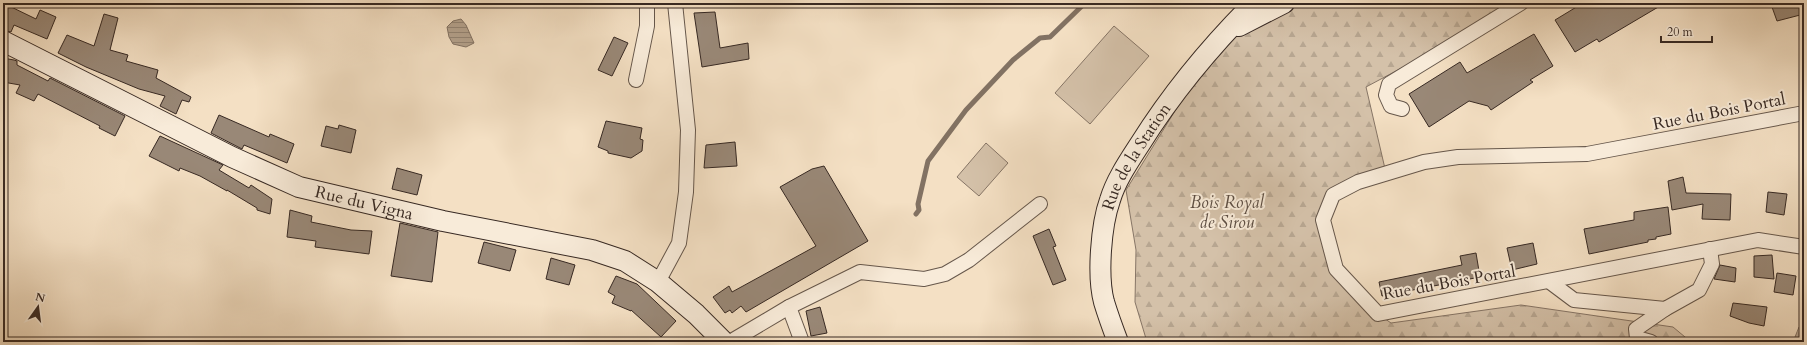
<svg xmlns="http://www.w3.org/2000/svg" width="1807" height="345" viewBox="0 0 1807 345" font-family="Cardo,serif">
<defs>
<pattern id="forest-firs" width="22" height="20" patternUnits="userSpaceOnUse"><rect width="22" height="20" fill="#d4c1a9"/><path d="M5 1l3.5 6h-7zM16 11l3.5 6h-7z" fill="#b7a691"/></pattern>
<pattern id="water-rules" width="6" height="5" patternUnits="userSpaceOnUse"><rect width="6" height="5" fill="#b4a28d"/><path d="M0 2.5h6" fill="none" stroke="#938473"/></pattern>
</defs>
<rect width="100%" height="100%" fill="#f4e0c4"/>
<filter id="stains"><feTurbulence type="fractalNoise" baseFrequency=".005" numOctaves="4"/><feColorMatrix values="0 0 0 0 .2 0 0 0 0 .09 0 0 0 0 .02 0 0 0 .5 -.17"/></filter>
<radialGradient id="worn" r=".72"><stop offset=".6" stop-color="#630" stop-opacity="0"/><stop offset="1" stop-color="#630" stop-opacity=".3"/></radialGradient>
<g fill="url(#forest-firs)" stroke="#867566">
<path d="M1284,3h230l-4,7 -144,77 20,86 -53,23 -10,24 13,49 42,45 13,9 130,-18 152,22 18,15h-544l-12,-40 1,-52 -10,-60 96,-155z"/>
<path d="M1799,327l5,1v14h-11z"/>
</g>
<g fill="#d4c1a9" stroke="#867566">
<path d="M1114,26l35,30 -59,68 -35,-31z"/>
<path d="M986,143l22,20 -29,33 -22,-19z"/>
</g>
<path fill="url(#water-rules)" stroke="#827263" d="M461,19l5,6 8,18 -8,4 -13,-3 -4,-7 -2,-10 6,-6z"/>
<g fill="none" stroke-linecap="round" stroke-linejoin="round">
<path stroke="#827263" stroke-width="5" d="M916,214l3,-4 -1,-6 10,-43 38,-51 47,-50 27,-22 10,-1 35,-34"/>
</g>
<g fill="#987" stroke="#372923">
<path d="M3,3l33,16 4,-9 16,7 -9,22 -33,-14 -3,7 -8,-2z"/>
<path d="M1583,3h82l-66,39 -2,-3 -22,13 -20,-32z"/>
<path d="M1784,3h20v11l-27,7 -5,-14z"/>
<path d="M715,12l5,36 28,-5 1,16 -47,8 -8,-54z"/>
<path d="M104,14l14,4 -8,32 18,5 -2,6 32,9 -2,8 35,19 -2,5 -7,-2 -6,14 -16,-8 5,-10 -26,-7 -53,-22 -28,-14 9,-18 27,11z"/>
<path d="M1534,34l19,32 -23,14 3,2 -42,28 -3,-4 -19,-5 -40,26 -20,-33 51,-32 7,11z"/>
<path d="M614,37l14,6 -16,33 -14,-6z"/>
<path d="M3,58l11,2 3,1v4l31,16 2,-3 75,38 -10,20 -16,-8 1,-2 -62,-32 -4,7 -18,-8 4,-8 -17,-3z"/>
<path d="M219,115l50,22 1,-3 24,10 -7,19 -43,-18 -2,4 -31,-16z"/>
<path d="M606,121l36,7 -2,11 3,1 -1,11 -11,7 -23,-5v-2l-10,-4z"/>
<path d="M339,125l17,5 -5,23 -30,-7 5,-20 12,3z"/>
<path d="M160,136l63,29 -4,5 30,18 2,-3 21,14 -2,15 -13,-4v-2l-30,-18v1l-27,-15 -20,-8 -1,3 -30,-15z"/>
<path d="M735,142l2,24 -33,2 2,-23z"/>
<path d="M824,166l44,75 -122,71 -5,-6 -9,7 -2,-3 -5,3 -12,-16 16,-11 3,6 84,-46 -36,-59 32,-18z"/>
<path d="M397,168l25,7 -5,20 -25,-6z"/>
<path d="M1683,177l3,16 45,1 -1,26 -28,-1 1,-15 -31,6 -4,-29z"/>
<path d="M1768,192l19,2 -3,21 -18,-3z"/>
<path d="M1668,207l3,27 -15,3v2l-8,1v2l-59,12 -5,-25 50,-9v-8z"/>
<path d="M290,210l22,6 -1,6 40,8 21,1 -3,23 -54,-7 1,-6 -29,-4z"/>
<path d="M400,223l38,9 -6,50 -41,-6z"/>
<path d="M1049,229l7,17 -3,1 13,33 -13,5 -20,-49z"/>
<path d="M484,242l32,8 -6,21 -32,-8z"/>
<path d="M1533,243l4,21 -25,6 -5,-22z"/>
<path d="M1476,253l4,24 -98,19 -3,-14 83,-17 -2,-9z"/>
<path d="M1772,255l2,24 -20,-2v-21z"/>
<path d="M551,258l24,7 -6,20 -23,-6z"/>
<path d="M1720,265l16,3 -1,14 -21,-3z"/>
<path d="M1777,273l19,3 -3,19 -19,-3z"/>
<path d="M616,276l21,8 39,37 -15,16 -30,-27v1l-19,-8 3,-7 -7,-4z"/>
<path d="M1733,303l34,4 -3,19 -15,-3 -19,-7z"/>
<path d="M820,307l7,26 -16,3 -5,-25z"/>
</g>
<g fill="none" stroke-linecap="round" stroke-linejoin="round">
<defs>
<g id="street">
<path d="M636,80l11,-54v-23"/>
<path d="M1402,109l-11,-3 -5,-11 3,-11 132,-81"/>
<path d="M1804,113l-217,41 -129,3 -34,5 -66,20 -25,13 -10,25 13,49 42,45 380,-74 46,7"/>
<path d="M658,282l21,-39 7,-51 2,-62 -13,-127"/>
<path d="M1550,282l24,18 91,9 34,-19 13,-26 -2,-15"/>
<path d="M789,307l13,35"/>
<path d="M730,342l59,-35 71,-35 64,7 21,-5 24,-14 71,-56"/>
<path d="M1651,342l-14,-4 -1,-9 29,-20"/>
</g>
<g id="secondary">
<path d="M1239,26l45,-23"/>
<path id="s1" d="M3,41l229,116 67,30 144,34 149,29 33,11 33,21 38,32 28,28"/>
<path id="s2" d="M1118,342c-5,-13 -10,-27 -14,-40 -7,-26 -3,-77 6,-102 6,-20 19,-39 30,-56 32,-51 71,-98 114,-141"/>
</g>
</defs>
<use href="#street" stroke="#66574b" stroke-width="16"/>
<use href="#secondary" stroke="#372923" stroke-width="22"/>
<use href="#street" stroke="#f8ebd9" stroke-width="14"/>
<use href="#secondary" stroke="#f8ebd9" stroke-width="20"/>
</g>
<g text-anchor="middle" stroke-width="4" stroke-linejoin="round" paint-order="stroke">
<g font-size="17" fill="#372923" stroke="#f8ebd9">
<text transform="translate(1719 111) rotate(-11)" y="6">Rue du Bois Portal</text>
<text dy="6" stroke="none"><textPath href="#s2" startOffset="196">Rue de la Station</textPath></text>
<text dy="6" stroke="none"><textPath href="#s1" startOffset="397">Rue du Vigna</textPath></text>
<text transform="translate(1449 282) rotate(-10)" y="6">Rue du Bois Portal</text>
</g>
<g font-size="17" font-style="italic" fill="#5e4f44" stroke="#f8ebd9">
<text x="1227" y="208">Bois Royal<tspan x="1227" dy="20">de Sirou</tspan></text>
</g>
</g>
<rect width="1807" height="345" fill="none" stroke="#f4e0c4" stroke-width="16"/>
<rect x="4" y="4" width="1799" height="337" fill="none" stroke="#372923" stroke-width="2"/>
<rect x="8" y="8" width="1791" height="329" fill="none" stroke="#372923"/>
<g transform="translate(38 307) rotate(14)" stroke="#f8ebd9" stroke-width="3" paint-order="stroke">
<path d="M0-3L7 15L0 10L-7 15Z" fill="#372923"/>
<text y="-6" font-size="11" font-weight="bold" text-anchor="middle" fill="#372923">N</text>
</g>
<path d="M1661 36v6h51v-6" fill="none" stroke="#372923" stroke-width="2"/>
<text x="1667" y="36" font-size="12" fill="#372923" stroke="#f8ebd9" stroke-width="3" paint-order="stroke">20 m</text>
<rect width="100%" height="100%" filter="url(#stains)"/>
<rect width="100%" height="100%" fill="url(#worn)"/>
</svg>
